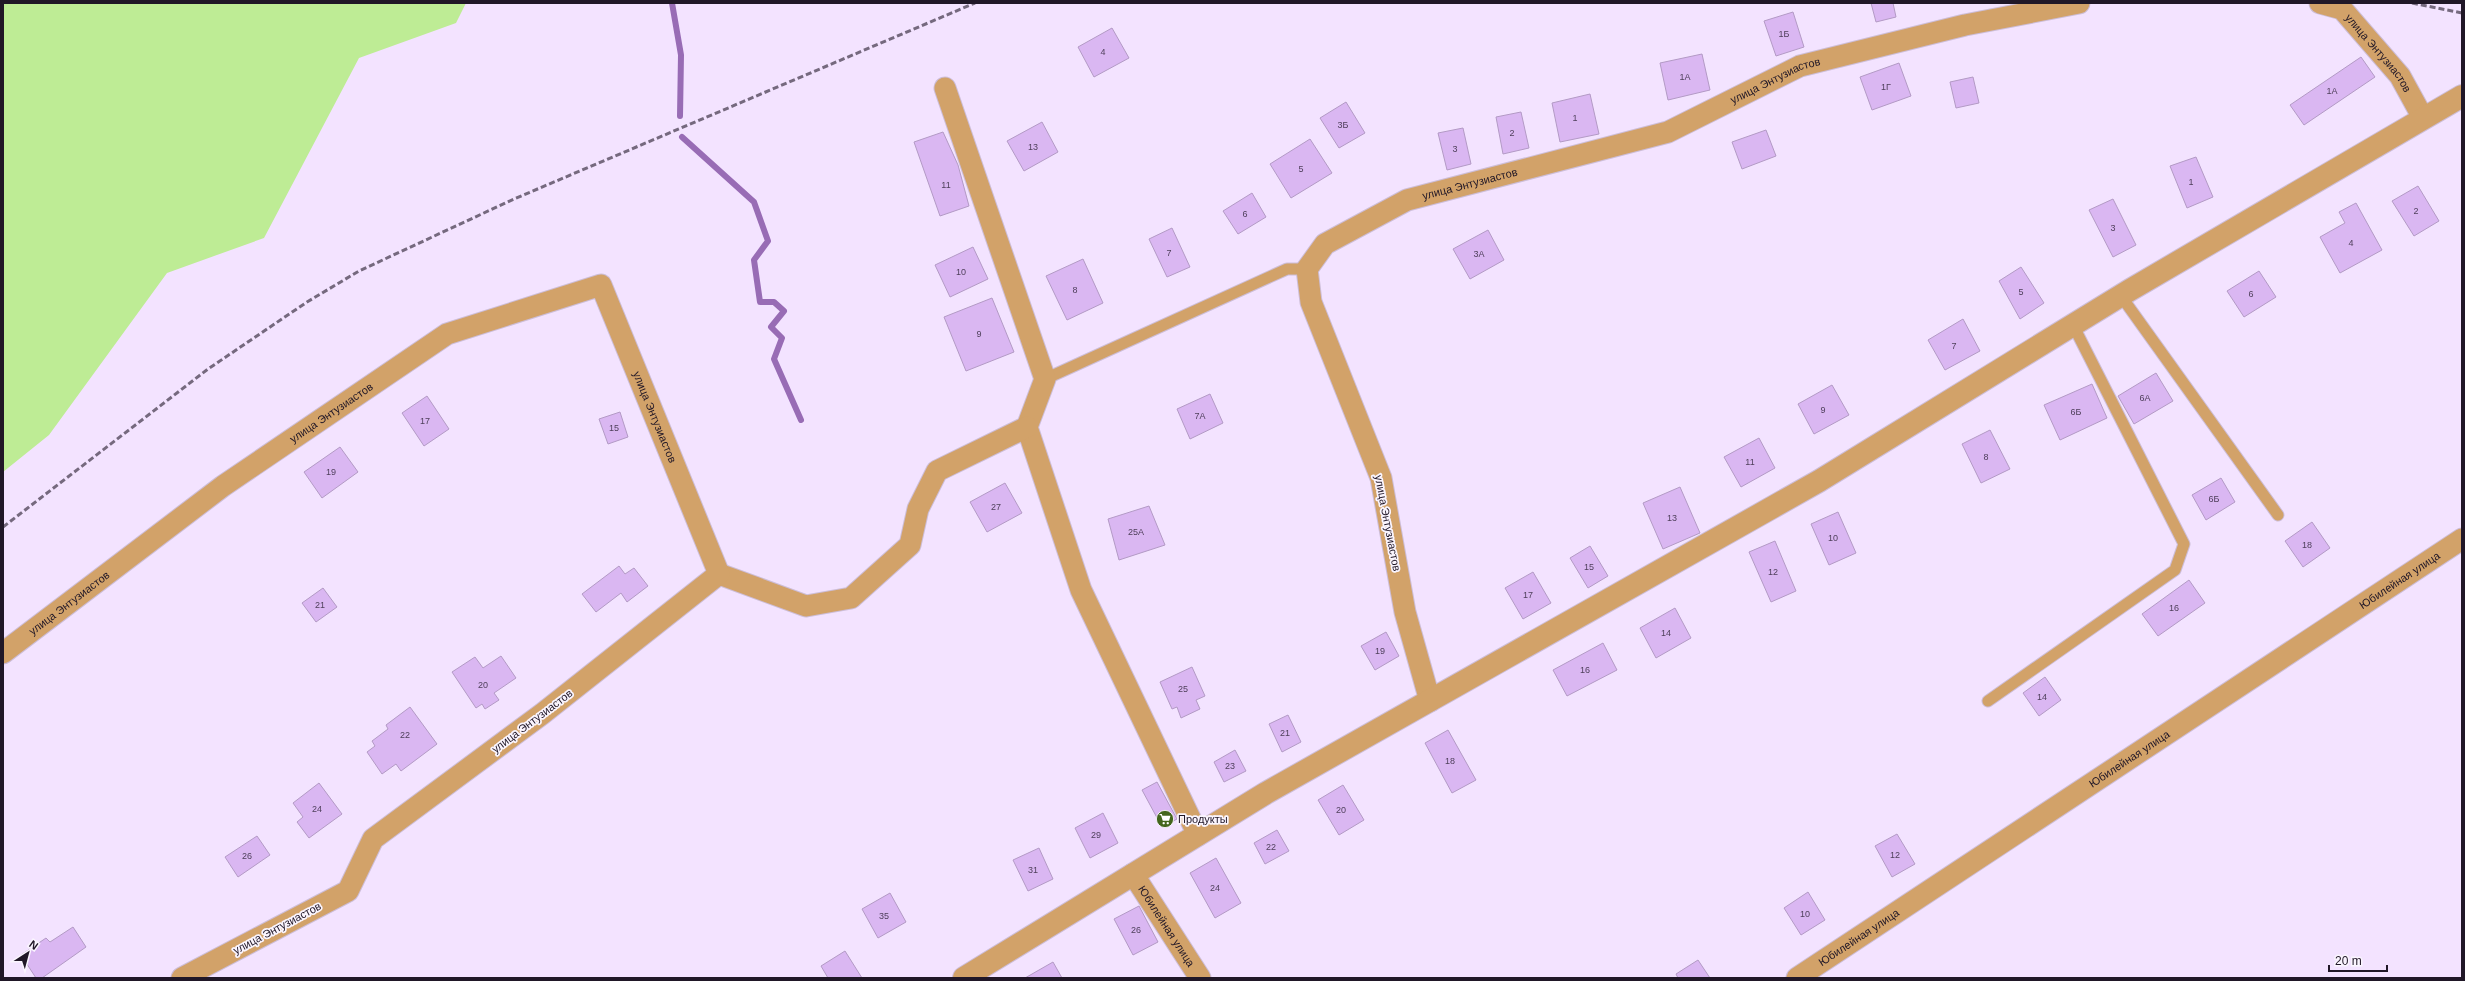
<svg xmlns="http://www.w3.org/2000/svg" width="2465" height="981" viewBox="0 0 2465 981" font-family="Arial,sans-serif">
<rect width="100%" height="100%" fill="#f3e3ff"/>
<path fill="#beec95" d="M3,3h463l-10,20 -97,35 -95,180 -97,35 -118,162 -46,37z"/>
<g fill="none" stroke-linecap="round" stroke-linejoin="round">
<g stroke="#986cb5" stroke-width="6">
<path d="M672,3l9,52 -1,61"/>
<path d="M682,137l72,65 14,39 -14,19 6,42h14l10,9 -13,16 11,11 -8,21 27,61"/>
</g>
</g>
<g fill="#dab7f2" stroke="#b39ac5">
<path d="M1871,3h22l3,14 -20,5z"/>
<path d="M1793,12l11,35 -28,9 -12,-35z"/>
<path d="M1112,28l17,30 -35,19 -16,-30z"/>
<path d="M1702,54l8,36 -42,10 -8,-37z"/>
<path d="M2361,57l14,20 -71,48 -14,-20z"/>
<path d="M1899,63l12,33 -39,14 -12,-33z"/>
<path d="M1973,77l6,26 -23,5 -6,-26z"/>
<path d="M1590,94l9,40 -39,8 -8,-39z"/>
<path d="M1346,102l19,31 -26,15 -19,-30z"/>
<path d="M1521,112l8,36 -26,6 -7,-37z"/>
<path d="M1042,122l16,30 -34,19 -17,-30z"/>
<path d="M1463,128l8,36 -24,6 -9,-37z"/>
<path d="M1766,130l10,26 -34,13 -10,-27z"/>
<path d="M943,132l15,33 11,41 -29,10 -26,-74z"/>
<path d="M1310,139l22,34 -41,25 -21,-34z"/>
<path d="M2196,157l17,40 -26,11 -17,-42z"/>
<path d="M2418,186l21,35 -25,15 -22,-35z"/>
<path d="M1252,193l14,24 -28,17 -15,-23z"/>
<path d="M2113,199l23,46 -23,12 -24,-47z"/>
<path d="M2356,203l26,47 -42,23 -20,-36 25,-14 -6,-11z"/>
<path d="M1172,228l18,39 -23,10 -18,-38z"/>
<path d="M1488,230l16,30 -34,19 -17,-30z"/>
<path d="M973,247l15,32 -38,18 -15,-32z"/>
<path d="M1083,259l20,44 -36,17 -21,-44z"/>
<path d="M2021,267l23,36 -24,16 -21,-38z"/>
<path d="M2259,271l17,26 -32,20 -17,-26z"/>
<path d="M992,298l22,54 -48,19 -22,-54z"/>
<path d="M1963,319l17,32 -35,19 -17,-30z"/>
<path d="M2156,373l17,28 -39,23 -16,-28z"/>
<path d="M2092,384l15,34 -47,22 -16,-35z"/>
<path d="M1832,385l17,30 -35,19 -16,-30z"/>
<path d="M1210,394l13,29 -33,16 -13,-30z"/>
<path d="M427,396l22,33 -25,17 -22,-33z"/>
<path d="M620,412l8,25 -20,7 -9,-25z"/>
<path d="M1990,430l20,39 -29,14 -19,-39z"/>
<path d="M1759,438l16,30 -34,19 -17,-30z"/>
<path d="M340,447l18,25 -36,26 -18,-26z"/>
<path d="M2221,478l14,24 -29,18 -14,-25z"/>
<path d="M1005,483l17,30 -35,19 -17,-30z"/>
<path d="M1680,487l20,46 -37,16 -20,-46z"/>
<path d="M1149,506l16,39 -46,15 -11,-41z"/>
<path d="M1838,512l18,41 -27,12 -18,-41z"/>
<path d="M2312,522l18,26 -27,19 -18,-26z"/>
<path d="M1775,541l21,50 -25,11 -22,-50z"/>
<path d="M1590,546l18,30 -20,12 -18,-30z"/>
<path d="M619,566l6,8 9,-6 14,18 -21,16 -6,-9 -25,19 -14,-18z"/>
<path d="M1533,572l18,31 -28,16 -18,-31z"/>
<path d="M2189,580l16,23 -47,33 -16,-22z"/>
<path d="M323,588l14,19 -21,15 -14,-19z"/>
<path d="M1675,608l16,30 -35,20 -16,-30z"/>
<path d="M1386,632l13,24 -24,14 -14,-24z"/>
<path d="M1603,643l14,27 -50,26 -14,-26z"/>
<path d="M501,656l15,22 -22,15 5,7 -14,9 -3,-5 -6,4 -24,-36 23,-15 8,11z"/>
<path d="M1192,667l13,29 -9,4 4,9 -19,9 -4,-11 -5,2 -12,-27z"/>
<path d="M2045,677l16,23 -22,16 -16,-23z"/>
<path d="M410,707l27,37 -36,27 -5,-7 -14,10 -15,-22 8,-6 -3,-5 16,-12 -2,-4z"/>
<path d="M1288,715l13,27 -19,10 -13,-28z"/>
<path d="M1448,730l28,50 -24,13 -27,-50z"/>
<path d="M1235,750l11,21 -22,11 -10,-20z"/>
<path d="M1157,782l20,37 -15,8 -20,-37z"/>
<path d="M319,783l23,31 -33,24 -12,-16 6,-5 -10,-14z"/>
<path d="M1343,785l21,35 -25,15 -21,-35z"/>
<path d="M1103,813l15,30 -28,15 -15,-30z"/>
<path d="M1277,830l12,21 -24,13 -11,-21z"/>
<path d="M1897,834l18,30 -23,13 -17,-31z"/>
<path d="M257,836l13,19 -32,22 -13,-20z"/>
<path d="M1039,848l14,31 -25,12 -15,-31z"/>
<path d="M1216,858l25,45 -26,15 -25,-45z"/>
<path d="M1808,892l17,28 -24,15 -17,-27z"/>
<path d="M890,893l16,29 -28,16 -16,-29z"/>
<path d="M1139,906l19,36 -25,13 -19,-36z"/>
<path d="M73,927l13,20 -44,31h-6l-15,-23 25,-17 4,4z"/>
<path d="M845,951l17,27h-34l-7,-12z"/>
<path d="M1698,960l12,18h-32l-2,-4z"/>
<path d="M1053,962l9,16h-37z"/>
</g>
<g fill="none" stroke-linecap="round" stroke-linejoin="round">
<defs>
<g id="service">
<path d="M2121,296l157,219"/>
<path d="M1045,379l242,-110h20"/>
<path d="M1988,701l187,-131 9,-26 -111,-219"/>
</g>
<g id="minor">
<path id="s1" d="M2320,3l22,6 58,67 23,42"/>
<path d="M945,88l100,291 -18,48 54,163 117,245"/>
<path d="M719,574l87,32 45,-8 59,-53 8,-36 19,-38 90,-44"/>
<path id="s2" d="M3,653l220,-167 224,-152 154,-49 118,289 -177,140 -169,125 -25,52 -166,87"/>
<path id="s3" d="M1430,701l-25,-89 -24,-134 -70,-176 -4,-33 18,-25 82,-44 261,-68 132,-66 165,-41 114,-22"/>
<path id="s4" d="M1133,874l67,104"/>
<path id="s5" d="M1797,978l665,-439"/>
</g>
<path id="tertiary" d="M964,978l302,-185 553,-312 311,-191 332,-194"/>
</defs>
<use href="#service" stroke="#cdbed8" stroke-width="13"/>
<use href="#minor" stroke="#cdbed8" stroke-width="23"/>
<use href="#tertiary" stroke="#cdbed8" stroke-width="24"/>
<use href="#service" stroke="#d2a269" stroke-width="11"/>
<use href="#minor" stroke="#d2a269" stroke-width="21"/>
<use href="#tertiary" stroke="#d2a269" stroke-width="22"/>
<g stroke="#75697e" stroke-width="3" stroke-dasharray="6 3" stroke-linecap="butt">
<path d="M2412,3l50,10"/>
<path d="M3,527l205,-158 99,-67 52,-31 155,-72 461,-196"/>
</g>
</g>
<defs>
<symbol id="supermarket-disc" viewBox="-11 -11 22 22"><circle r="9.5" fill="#43651c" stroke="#faf5fe"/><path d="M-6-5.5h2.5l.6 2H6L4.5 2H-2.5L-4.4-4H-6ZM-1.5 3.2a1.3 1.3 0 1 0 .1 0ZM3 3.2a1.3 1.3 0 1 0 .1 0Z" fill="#fff"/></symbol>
</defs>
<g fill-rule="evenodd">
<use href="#supermarket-disc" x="1155" y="809" width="20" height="20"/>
</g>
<g text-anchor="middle" stroke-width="3.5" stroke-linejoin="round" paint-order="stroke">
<g font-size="9" fill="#4e3f5a">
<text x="1784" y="37">1Б</text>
<text x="1103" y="55">4</text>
<text x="1685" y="80">1А</text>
<text x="1886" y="90">1Г</text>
<text x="2332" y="94">1А</text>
<text x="1575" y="121">1</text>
<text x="1343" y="128">3Б</text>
<text x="1512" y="136">2</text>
<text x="1033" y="150">13</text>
<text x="1455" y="152">3</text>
<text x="1301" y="172">5</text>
<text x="2191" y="185">1</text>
<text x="946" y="188">11</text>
<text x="2416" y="214">2</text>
<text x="1245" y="217">6</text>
<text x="2113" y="231">3</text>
<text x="2351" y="246">4</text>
<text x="1169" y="256">7</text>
<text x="1479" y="257">3А</text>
<text x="961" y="275">10</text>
<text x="1075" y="293">8</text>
<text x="2021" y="295">5</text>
<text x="2251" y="297">6</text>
<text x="979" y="337">9</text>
<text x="1954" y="349">7</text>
<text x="2145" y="401">6А</text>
<text x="1823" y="413">9</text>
<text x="2076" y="415">6Б</text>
<text x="1200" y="419">7А</text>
<text x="425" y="424">17</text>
<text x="614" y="431">15</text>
<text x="1986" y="460">8</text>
<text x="1750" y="465">11</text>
<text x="331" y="475">19</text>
<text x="2214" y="502">6Б</text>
<text x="996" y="510">27</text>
<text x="1672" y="521">13</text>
<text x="1136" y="535">25А</text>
<text x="1833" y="541">10</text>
<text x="2307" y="548">18</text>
<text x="1589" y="570">15</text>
<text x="1773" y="575">12</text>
<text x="1528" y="598">17</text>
<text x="320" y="608">21</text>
<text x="2174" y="611">16</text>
<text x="1666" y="636">14</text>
<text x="1380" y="654">19</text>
<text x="1585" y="673">16</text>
<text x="483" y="688">20</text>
<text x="1183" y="692">25</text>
<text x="2042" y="700">14</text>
<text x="1285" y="736">21</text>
<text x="405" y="738">22</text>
<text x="1450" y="764">18</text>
<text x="1230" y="769">23</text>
<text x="317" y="812">24</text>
<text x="1341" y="813">20</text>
<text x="1096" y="838">29</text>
<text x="1271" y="850">22</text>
<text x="1895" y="858">12</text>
<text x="247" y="859">26</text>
<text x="1033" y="873">31</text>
<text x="1215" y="891">24</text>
<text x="1805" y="917">10</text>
<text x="884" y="919">35</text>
<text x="1136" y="933">26</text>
</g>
<g font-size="11" fill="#201727" stroke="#faf5fe">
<text dy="4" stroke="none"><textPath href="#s1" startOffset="80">улица Энтузиастов</textPath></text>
<text dy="4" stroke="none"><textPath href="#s3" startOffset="964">улица Энтузиастов</textPath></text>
<text dy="4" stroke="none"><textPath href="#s3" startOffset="640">улица Энтузиастов</textPath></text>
<text dy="4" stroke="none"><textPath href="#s2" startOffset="407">улица Энтузиастов</textPath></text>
<text dy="4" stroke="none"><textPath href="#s2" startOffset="851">улица Энтузиастов</textPath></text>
<text transform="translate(1388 523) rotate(79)" y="4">улица Энтузиастов</text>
<text dy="4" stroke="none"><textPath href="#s5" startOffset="722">Юбилейная улица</textPath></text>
<text dy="4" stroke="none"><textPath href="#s2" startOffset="83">улица Энтузиастов</textPath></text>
<text transform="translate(532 721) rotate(-37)" y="4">улица Энтузиастов</text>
<text dy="4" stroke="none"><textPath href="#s5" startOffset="398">Юбилейная улица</textPath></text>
<text dy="4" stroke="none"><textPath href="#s4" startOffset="62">Юбилейная улица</textPath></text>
<text transform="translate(277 928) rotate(-28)" y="4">улица Энтузиастов</text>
<text dy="4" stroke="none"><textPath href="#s5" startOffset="74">Юбилейная улица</textPath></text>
</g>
<g font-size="11" fill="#201727" stroke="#faf5fe" text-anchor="start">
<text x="1178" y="823">Продукты</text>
</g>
</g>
<rect width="2465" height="981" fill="none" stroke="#201727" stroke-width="8"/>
<g transform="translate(28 953) rotate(36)" stroke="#faf5fe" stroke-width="3" paint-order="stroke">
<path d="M0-3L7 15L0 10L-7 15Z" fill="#201727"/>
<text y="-6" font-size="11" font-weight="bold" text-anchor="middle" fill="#201727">N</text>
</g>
<path d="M2329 965v6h58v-6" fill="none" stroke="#201727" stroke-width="2"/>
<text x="2335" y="965" font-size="12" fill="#201727" stroke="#faf5fe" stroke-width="3" paint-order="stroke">20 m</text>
</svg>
